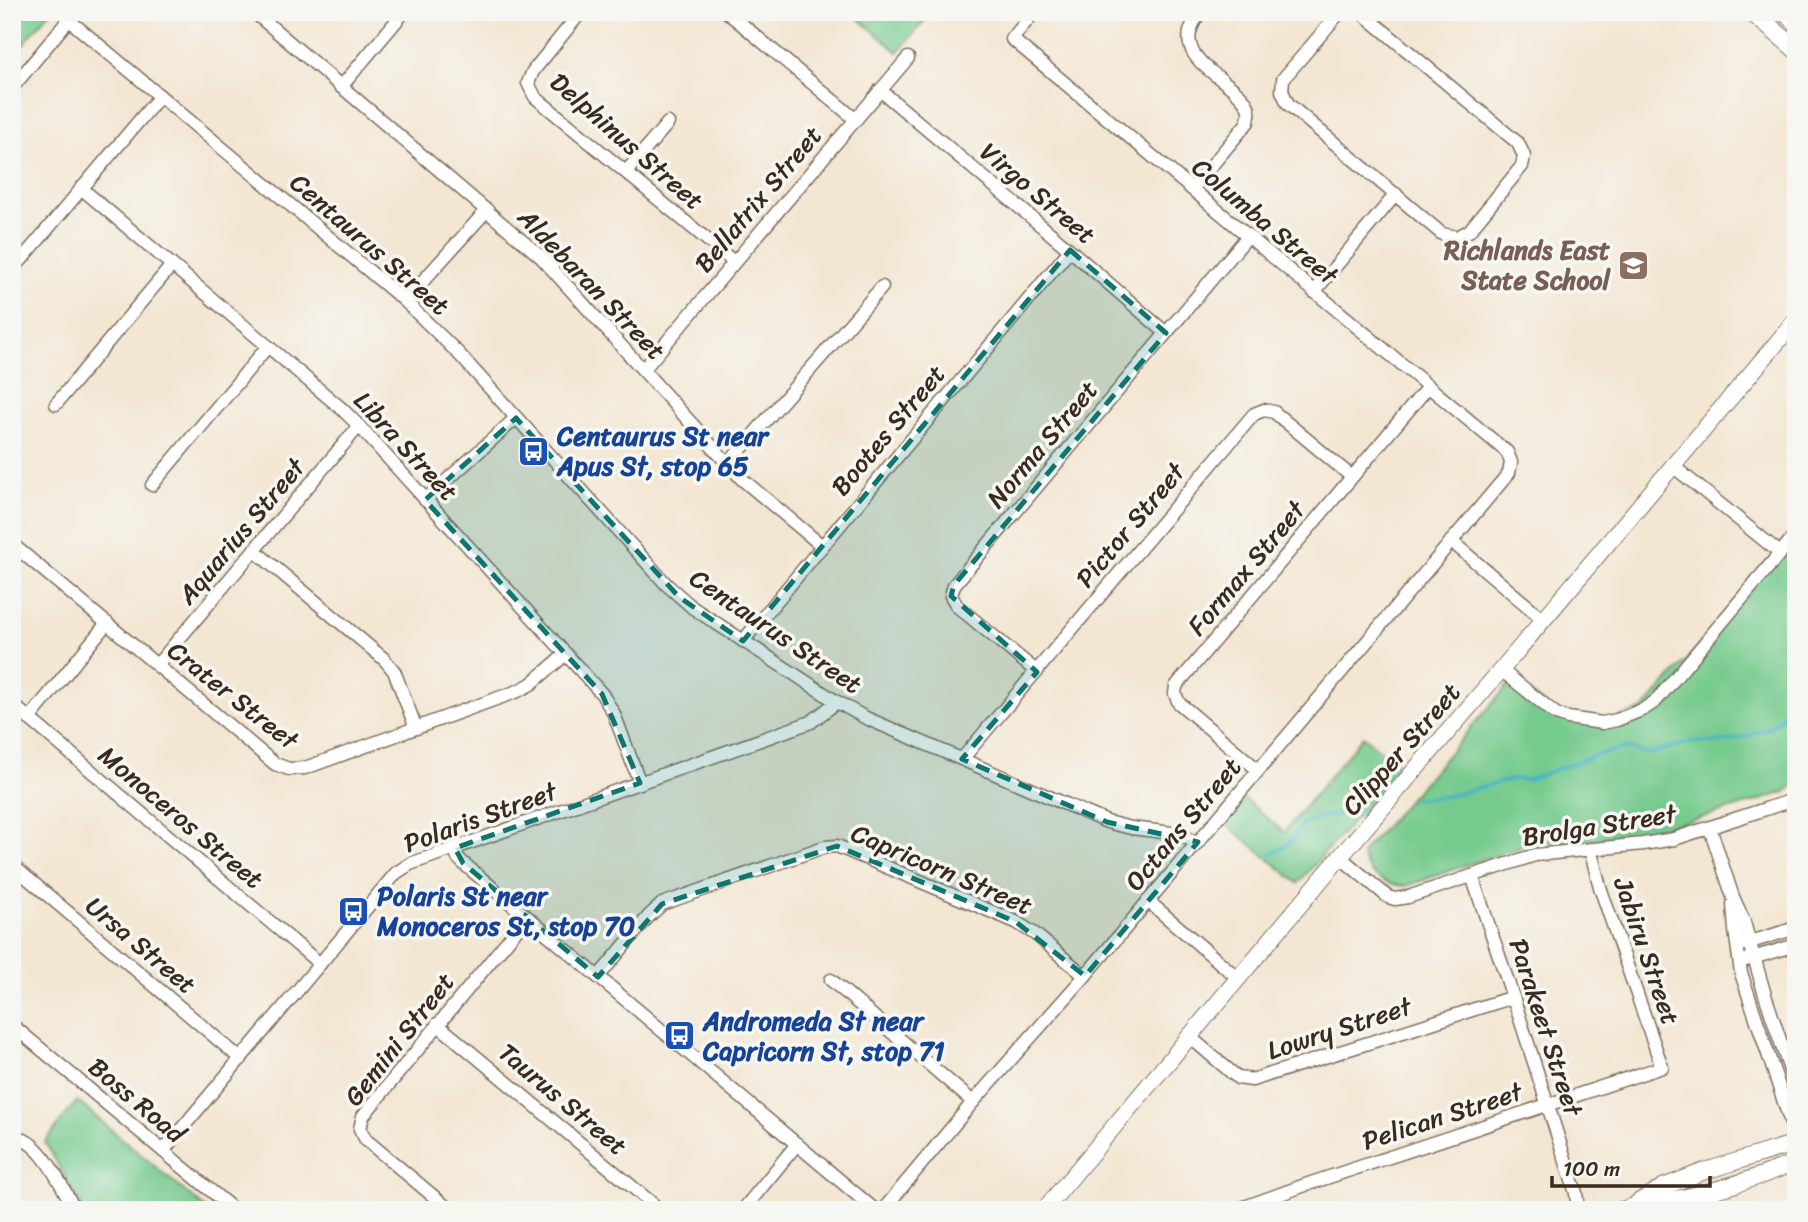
<svg xmlns="http://www.w3.org/2000/svg" width="1808" height="1222" viewBox="0 0 1808 1222" font-family="Sriracha,sans-serif">
<rect width="100%" height="100%" fill="#f6f6f2"/>
<filter id="ink" filterUnits="userSpaceOnUse"><feTurbulence type="fractalNoise" baseFrequency=".0143" numOctaves="2"/><feDisplacementMap in="SourceGraphic" scale="14" xChannelSelector="R" yChannelSelector="G"/><feConvolveMatrix kernelMatrix="1 2 1 2 8 2 1 2 1" color-interpolation-filters="sRGB"/></filter>
<filter id="wash" filterUnits="userSpaceOnUse"><feTurbulence type="fractalNoise" baseFrequency=".00686" numOctaves="4" result="noise"/><feDisplacementMap in="SourceGraphic" scale="28" xChannelSelector="R" yChannelSelector="G"/><feGaussianBlur stdDeviation="1.57" result="paint"/><feColorMatrix in="noise" values="0 0 0 0 0 0 0 0 0 0 0 0 0 0 0 0 0 1.4 0 .05"/><feComposite in="paint" operator="in"/></filter>
<g filter="url(#wash)">
<rect width="100%" height="100%" fill="#f3e6d2"/>
<g fill="#76ca8d" stroke="#587a56" stroke-width="2">
<path d="M12,12h38l-38,46z"/>
<path d="M851,12h81l-34,40z"/>
<path d="M1796,534v250l-11,8c-60,20 -119,37 -182,47 -22,3 -47,0 -69,5 -43,11 -86,28 -128,42 -20,-1 -41,-11 -44,-33l151,-173 43,34 46,9 42,-14z"/>
<path d="M1363,736l38,31 -103,116 -73,-60 19,-24 40,33z"/>
<path d="M77,1101l130,109h-123l-39,-68z"/>
</g>
<g fill="none" stroke-linecap="round" stroke-linejoin="round">
<g stroke="#47b4c4" stroke-width="3.5">
<path d="M1415,799l33,-3 65,-17 14,1 66,-24 32,-8 24,6 42,-12h32l25,-6 20,-8 14,-11 14,-23"/>
<path d="M1271,854c15,-7 23,-14 30,-29 21,-10 41,-12 64,-13"/>
</g>
</g>
</g>
<g filter="url(#ink)">
<g fill="none" stroke-linecap="round" stroke-linejoin="round">
<defs>
<g id="street">
<path d="M254,12l287,245 187,207 15,16 78,65"/>
<path d="M581,12l-48,59 -5,12 7,14 199,165"/>
<path d="M727,12l128,107"/>
<path d="M1340,12l-57,67 -1,12 6,13 154,130 15,3 12,-6 53,-65 2,-10 -6,-13 -157,-131"/>
<path d="M69,20l336,281 54,53 208,231 26,23 144,94 29,16 241,104 24,6 41,5 26,9"/>
<path d="M341,87l63,-75"/>
<path d="M12,88l63,-76"/>
<path d="M880,90l190,160 96,83"/>
<path d="M626,172l42,-49"/>
<path d="M81,188l261,221 17,17 243,268 12,20 26,69"/>
<path d="M1192,189l56,-67c0,-4 2,-8 1,-11 -1,-9 -9,-16 -16,-22 -26,-22 -63,-40 -32,-77"/>
<path d="M12,271l148,-175"/>
<path d="M1314,292l82,-98"/>
<path d="M405,301l82,-91"/>
<path d="M643,370l265,-312"/>
<path d="M56,404l116,-139"/>
<path d="M728,464l154,-177"/>
<path d="M1673,466l107,87"/>
<path d="M152,485l116,-139"/>
<path d="M425,500l91,-82"/>
<path d="M1451,541l93,79"/>
<path d="M12,544l263,220 14,5 16,-1 213,-77 13,-7 35,-30"/>
<path d="M254,550l130,109 10,12 22,57"/>
<path d="M743,641l327,-391"/>
<path d="M157,665l202,-239"/>
<path d="M1501,670l55,44 12,4 34,5 15,-3 27,-11 12,-8 140,-167"/>
<path d="M1037,672l-80,-66 -6,-10 3,-11 294,-349"/>
<path d="M12,704l308,260"/>
<path d="M29,719l78,-96"/>
<path d="M962,759l292,-345 10,-4 10,2 78,65"/>
<path d="M1258,770l-79,-67 -4,-9 1,-8 252,-299"/>
<path d="M1710,828l23,69 10,22 22,76 31,93"/>
<path d="M455,848l3,10 5,5 412,347"/>
<path d="M1340,857l48,40 7,2 13,-2 127,-42 108,-11 31,-5 122,-40"/>
<path d="M12,865l229,194"/>
<path d="M1472,876l41,121 63,196 2,17"/>
<path d="M1148,901l91,78"/>
<path d="M1733,904l2,26 6,43 55,165"/>
<path d="M1744,944l52,-16"/>
<path d="M1746,960l50,-15"/>
<path d="M598,977l51,-61 13,-12 162,-57 13,-1 179,76 19,12 50,42"/>
<path d="M831,980l142,122"/>
<path d="M437,1024l223,186"/>
<path d="M12,1025l222,185"/>
<path d="M1190,1037l48,41 14,2 261,-83"/>
<path d="M12,1137c29,0 50,51 63,73"/>
<path d="M163,1151l233,-278 14,-9 401,-142 26,-20"/>
<path d="M450,1210l-84,-70 -6,-11 3,-13 164,-199"/>
<path d="M743,1210l54,-66"/>
<path d="M883,1210l90,-108 112,-126 424,-503 2,-11 -4,-10 -495,-413 22,-27"/>
<path d="M1236,1210l72,-26 354,-117 -62,-180 -10,-38"/>
</g>
<g id="secondary">
<path d="M1637,1203l26,-16 42,-16 91,-28"/>
<path d="M1044,1210l296,-353 161,-187 295,-350"/>
<path d="M1621,1210c21,-7 44,-8 65,-13 37,-8 74,-20 110,-35"/>
</g>
<g id="primary">
<path d="M1752,12l44,37"/>
<path d="M1785,12l11,9"/>
</g>
</defs>
<use href="#street" stroke="#7b6c5d" stroke-width="15"/>
<use href="#secondary" stroke="#7b6c5d" stroke-width="18"/>
<use href="#primary" stroke="#7b6c5d" stroke-width="20"/>
<use href="#street" stroke="#fff" stroke-width="12"/>
<use href="#secondary" stroke="#fff" stroke-width="16"/>
<use href="#primary" stroke="#fff" stroke-width="18"/>
</g>
</g>
<path fill="#0f766e" fill-opacity="0.2" stroke="#0f766e" stroke-width="5" stroke-dasharray="14 9" stroke-linejoin="round" d="M1070,250l96,83 -212,252 -3,11 86,76 -75,87 145,63 91,20 -113,134 -69,-54 -179,-76 -175,58 -64,73 -135,-114 -8,-15 185,-65 -38,-89 -177,-194 91,-82 163,179 64,44z"/>
<defs>
<symbol id="school-square" viewBox="-11 -11 22 22"><rect x="-9" y="-9" width="18" height="18" rx="4" fill="#8d6e63" stroke="#f6f6f2"/><path d="M0-5L7-2L0 1L-7-2ZM-4 1L0 2.5L4 1V4Q0 6-4 4Z" fill="#fff"/></symbol>
<symbol id="bus-square" viewBox="-11 -11 22 22"><rect x="-9" y="-9" width="18" height="18" rx="4" fill="#1a4fb4" stroke="#f6f6f2"/><path d="M-5-6H5V4H4V6H2V4H-2V6H-4V4H-5ZM-3.5-4V0h7V-4ZM-3.5 1.2v1.5H-2V1.2ZM2 1.2v1.5H3.5V1.2Z" fill="#fff"/></symbol>
</defs>
<g fill-rule="evenodd">
<use href="#school-square" x="1616" y="248" width="35" height="35"/>
<use href="#bus-square" x="516" y="434" width="35" height="35"/>
<use href="#bus-square" x="336" y="894" width="35" height="35"/>
<use href="#bus-square" x="662" y="1018" width="35" height="35"/>
</g>
<g text-anchor="middle" stroke-width="7" stroke-linejoin="round" paint-order="stroke">
<g font-size="26" fill="#3b2a1e" stroke="#f6f6f2">
<text transform="translate(627 141) rotate(41)" y="9">Delphinus Street</text>
<text transform="translate(1038 193) rotate(40)" y="9">Virgo Street</text>
<text transform="translate(758 199) rotate(-50)" y="9">Bellatrix Street</text>
<text transform="translate(1265 221) rotate(40)" y="9">Columba Street</text>
<text transform="translate(370 244) rotate(41)" y="9">Centaurus Street</text>
<text transform="translate(592 284) rotate(46)" y="9">Aldebaran Street</text>
<text transform="translate(888 430) rotate(-50)" y="9">Bootes Street</text>
<text transform="translate(1042 444) rotate(-50)" y="9">Norma Street</text>
<text transform="translate(406 446) rotate(47)" y="9">Libra Street</text>
<text transform="translate(1130 525) rotate(-50)" y="9">Pictor Street</text>
<text transform="translate(241 531) rotate(-50)" y="9">Aquarius Street</text>
<text transform="translate(1246 568) rotate(-50)" y="9">Formax Street</text>
<text transform="translate(776 631) rotate(34)" y="9">Centaurus Street</text>
<text transform="translate(233 695) rotate(38)" y="9">Crater Street</text>
<text transform="translate(1401 749) rotate(-49)" y="9">Clipper Street</text>
<text transform="translate(181 817) rotate(40)" y="9">Monoceros Street</text>
<text transform="translate(480 817) rotate(-20)" y="9">Polaris Street</text>
<text transform="translate(1183 824) rotate(-50)" y="9">Octans Street</text>
<text transform="translate(1599 825) rotate(-9)" y="9">Brolga Street</text>
<text transform="translate(942 869) rotate(23)" y="9">Capricorn Street</text>
<text transform="translate(141 945) rotate(40)" y="9">Ursa Street</text>
<text transform="translate(1647 951) rotate(71)" y="9">Jabiru Street</text>
<text transform="translate(1546 1027) rotate(72)" y="9">Parakeet Street</text>
<text transform="translate(1339 1028) rotate(-18)" y="9">Lowry Street</text>
<text transform="translate(399 1039) rotate(-52)" y="9">Gemini Street</text>
<text transform="translate(563 1099) rotate(40)" y="9">Taurus Street</text>
<text transform="translate(137 1100) rotate(40)" y="9">Boss Road</text>
<text transform="translate(1442 1116) rotate(-18)" y="9">Pelican Street</text>
</g>
<g font-size="26" font-weight="bold" fill="#785e54" stroke="#f6f6f2" text-anchor="end">
<text x="1610" y="259">Richlands East<tspan x="1610" dy="30">State School</tspan></text>
</g>
<g font-size="26" font-weight="bold" fill="#164399" stroke="#f6f6f2" text-anchor="start">
<text x="557" y="445">Centaurus St near<tspan x="557" dy="30">Apus St, stop 65</tspan></text>
<text x="377" y="905">Polaris St near<tspan x="377" dy="30">Monoceros St, stop 70</tspan></text>
<text x="703" y="1030">Andromeda St near<tspan x="703" dy="30">Capricorn St, stop 71</tspan></text>
</g>
</g>
<rect width="1808" height="1222" fill="none" stroke="#f6f6f2" stroke-width="42"/>
<path d="M1552 1176v10h158v-10" fill="none" stroke="#3b2a1e" stroke-width="3.5"/>
<text x="1563" y="1176" font-size="21" fill="#3b2a1e" stroke="#f6f6f2" stroke-width="5" paint-order="stroke">100 m</text>
</svg>
